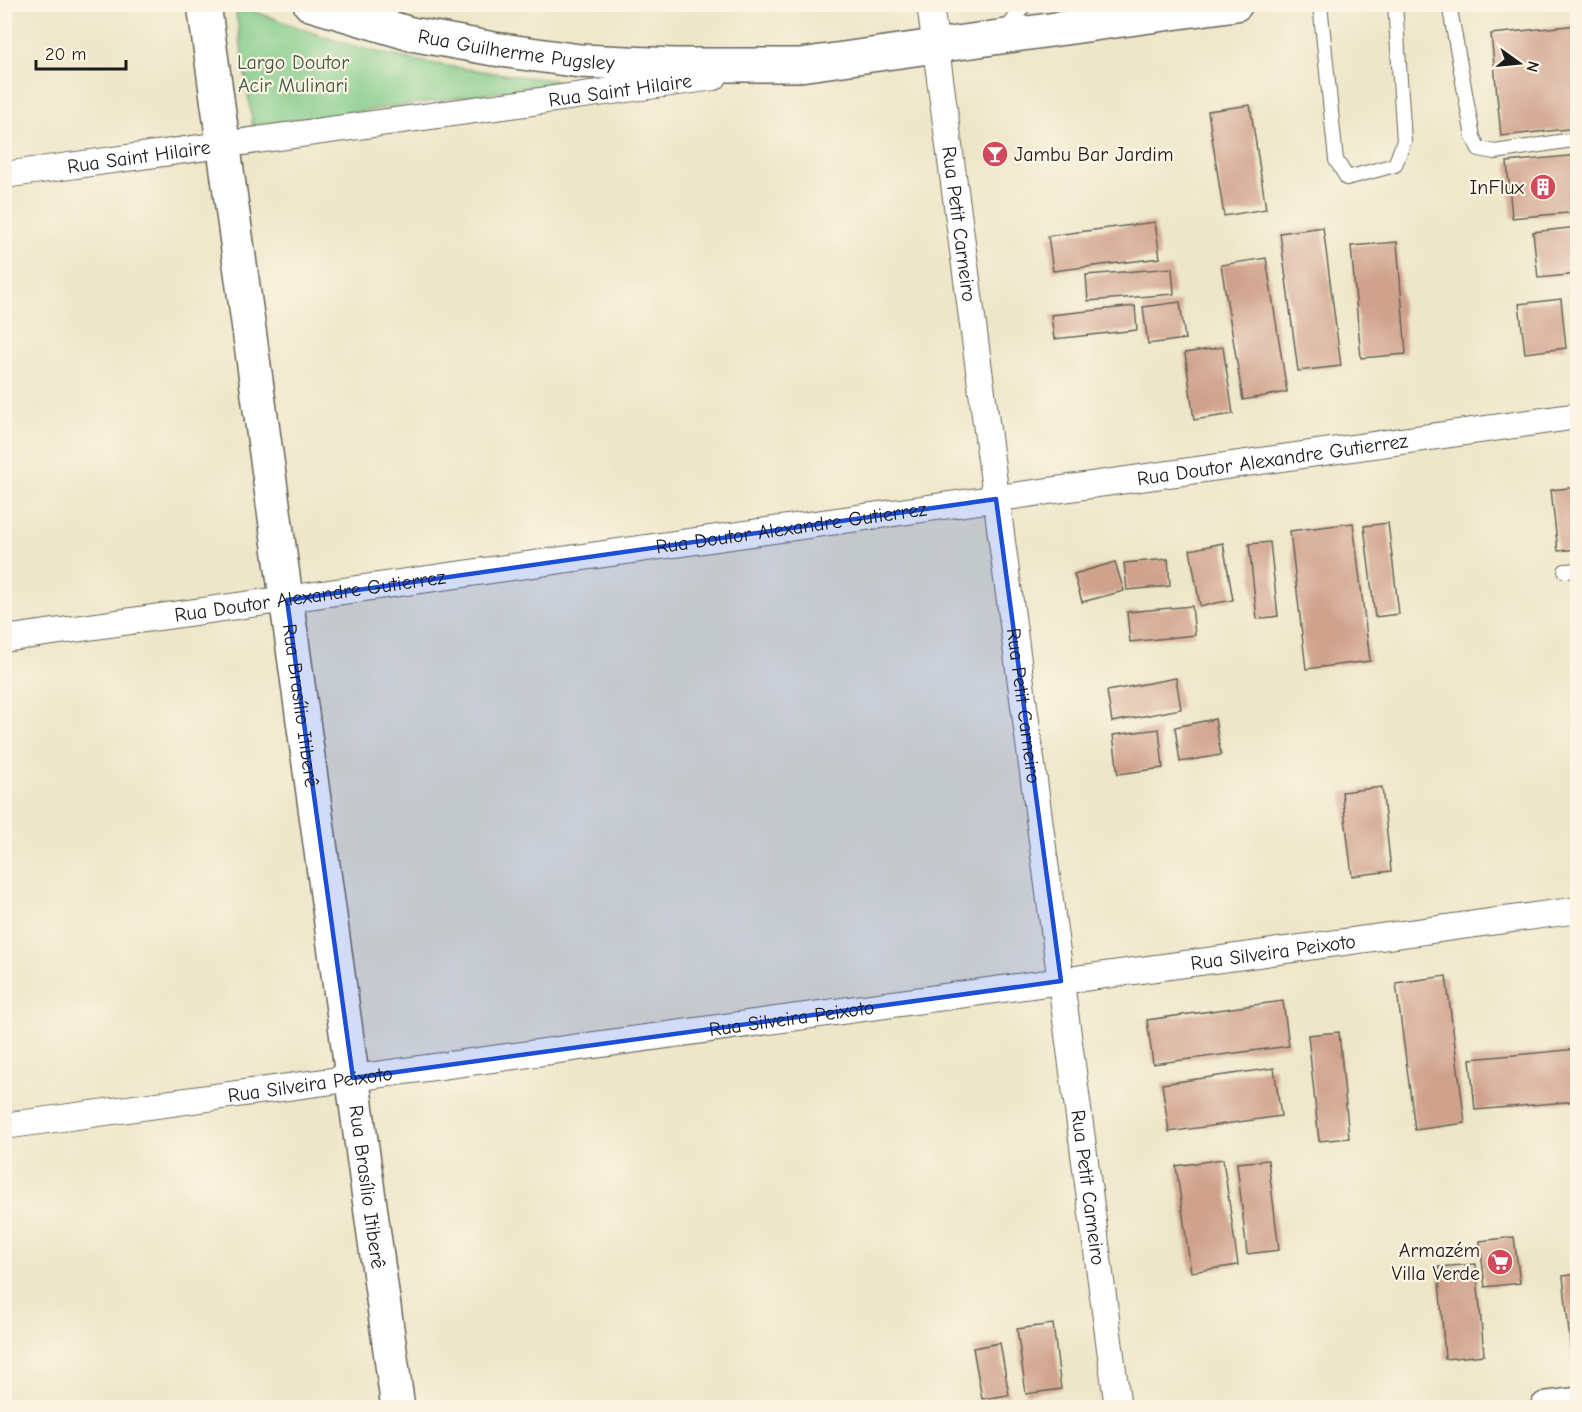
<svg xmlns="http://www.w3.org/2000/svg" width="1582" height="1412" viewBox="0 0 1582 1412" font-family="'Comic Neue',sans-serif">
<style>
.green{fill:#82cb88;stroke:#4f7452;stroke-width:1.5}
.building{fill:#d0a28c}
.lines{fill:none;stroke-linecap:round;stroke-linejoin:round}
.lane-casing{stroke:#656358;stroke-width:16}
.street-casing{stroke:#656358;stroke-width:28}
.secondary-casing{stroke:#656358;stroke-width:36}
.primary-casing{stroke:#656358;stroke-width:36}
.lane{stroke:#fff;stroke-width:14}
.street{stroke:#fff;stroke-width:26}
.secondary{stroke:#fff;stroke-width:33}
.primary{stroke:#fff;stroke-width:33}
.marked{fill:#1d4ed8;fill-opacity:0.2;stroke:#1d4ed8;stroke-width:4.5;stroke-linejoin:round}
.labels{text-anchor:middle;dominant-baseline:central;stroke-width:4.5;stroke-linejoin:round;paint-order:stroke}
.street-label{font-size:20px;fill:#1c1c1c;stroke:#fcf5e5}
.park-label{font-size:20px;fill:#405942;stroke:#fcf5e5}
.poi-label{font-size:20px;fill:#1c1c1c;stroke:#fcf5e5;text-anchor:end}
</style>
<rect width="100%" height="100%" fill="#fcf5e5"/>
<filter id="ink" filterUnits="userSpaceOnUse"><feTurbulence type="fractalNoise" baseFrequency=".0167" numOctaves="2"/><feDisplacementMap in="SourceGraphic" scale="12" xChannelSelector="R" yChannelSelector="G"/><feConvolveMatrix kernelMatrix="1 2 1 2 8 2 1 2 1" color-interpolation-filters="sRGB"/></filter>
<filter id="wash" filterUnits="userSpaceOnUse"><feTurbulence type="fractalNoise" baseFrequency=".008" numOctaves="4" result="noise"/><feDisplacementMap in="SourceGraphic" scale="24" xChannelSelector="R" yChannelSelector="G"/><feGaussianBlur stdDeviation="1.35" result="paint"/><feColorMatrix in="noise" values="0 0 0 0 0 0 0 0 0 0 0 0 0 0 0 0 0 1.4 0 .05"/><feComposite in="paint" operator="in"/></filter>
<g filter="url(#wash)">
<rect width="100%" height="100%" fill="#ede6c8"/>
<path class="green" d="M235,5C273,17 309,33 347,44C419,65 492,73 567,82L253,127Z"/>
<g id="blocks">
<g class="building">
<polygon points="1578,25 1578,128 1501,136 1491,34"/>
<polygon points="1250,105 1266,209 1224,216 1208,111"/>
<polygon points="1578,155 1578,212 1512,218 1507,162"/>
<polygon points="1155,222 1160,258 1053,271 1048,236"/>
<polygon points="1323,227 1341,366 1298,371 1280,233"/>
<polygon points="1578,227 1578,274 1538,278 1533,232"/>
<polygon points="1397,242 1406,354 1361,358 1351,246"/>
<polygon points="1266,258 1287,392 1243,400 1221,265"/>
<polygon points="1172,268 1174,294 1088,301 1086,275"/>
<polygon points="1561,299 1566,348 1525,353 1519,304"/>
<polygon points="1180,302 1185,339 1148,344 1143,307"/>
<polygon points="1135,306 1137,330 1054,339 1051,315"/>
<polygon points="1223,347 1233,414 1194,420 1185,353"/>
<polygon points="1578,487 1578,549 1558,551 1551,490"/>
<polygon points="1353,523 1370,661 1306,669 1290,531"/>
<polygon points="1388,523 1399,614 1375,617 1364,526"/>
<polygon points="1270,542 1278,616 1257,619 1249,544"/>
<polygon points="1223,543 1233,600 1200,606 1190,550"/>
<polygon points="1168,559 1170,586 1127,590 1124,563"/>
<polygon points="1115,562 1124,591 1082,602 1074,574"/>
<polygon points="1192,606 1195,635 1130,642 1127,612"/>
<polygon points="1176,678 1181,709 1112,722 1107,691"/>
<polygon points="1215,719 1221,755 1180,762 1175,727"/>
<polygon points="1159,729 1163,768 1118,774 1113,735"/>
<polygon points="1382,787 1391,871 1352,876 1342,792"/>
<polygon points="1446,976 1465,1123 1415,1130 1396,983"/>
<polygon points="1283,1001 1289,1046 1153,1064 1147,1020"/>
<polygon points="1339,1032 1349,1138 1319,1141 1308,1035"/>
<polygon points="1578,1049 1578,1101 1475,1110 1470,1059"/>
<polygon points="1274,1068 1281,1116 1169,1132 1162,1084"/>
<polygon points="1223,1159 1238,1265 1191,1272 1176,1166"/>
<polygon points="1268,1160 1279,1250 1247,1254 1237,1163"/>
<polygon points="1514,1237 1520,1283 1485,1287 1480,1241"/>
<polygon points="1476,1264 1484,1355 1445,1359 1438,1267"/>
<polygon points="1578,1274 1578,1361 1572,1361 1563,1276"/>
<polygon points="1053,1324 1061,1389 1026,1394 1017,1329"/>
<polygon points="1000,1343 1009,1395 982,1399 973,1348"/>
</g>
</g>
</g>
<g filter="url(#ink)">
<use href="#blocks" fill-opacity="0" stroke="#656358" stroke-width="1.5"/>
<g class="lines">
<defs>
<g id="lane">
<polyline points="1320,4 1336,160 1347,178 1395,165 1404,141 1395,4"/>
<polyline points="1449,4 1473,137 1479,149 1495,152 1578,139"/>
<polyline points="1004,33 1025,4"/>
<polyline points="1565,571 1578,570"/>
</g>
<g id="street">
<path id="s1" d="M930,4L1118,1408"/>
<path id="s2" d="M4,175L714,77"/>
<path id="s3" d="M4,639L1578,416"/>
<path id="s4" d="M4,1126L1578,910"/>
</g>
<g id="secondary">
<path id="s5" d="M204,4L398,1408"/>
<polyline points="1547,1408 1578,1404"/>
</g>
<g id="primary">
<path id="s6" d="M310,4L411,34L494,49L580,61L674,65H800L1236,4"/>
</g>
</defs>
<use href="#lane" class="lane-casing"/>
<use href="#street" class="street-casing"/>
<use href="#secondary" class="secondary-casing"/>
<use href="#primary" class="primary-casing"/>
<use href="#lane" class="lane"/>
<use href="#street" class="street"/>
<use href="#secondary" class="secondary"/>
<use href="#primary" class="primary"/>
</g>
</g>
<path class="marked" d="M996,499L1061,981L353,1078L287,600Z"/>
<defs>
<symbol id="bar-disc" viewBox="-11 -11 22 22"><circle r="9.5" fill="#d1495b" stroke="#fcf5e5"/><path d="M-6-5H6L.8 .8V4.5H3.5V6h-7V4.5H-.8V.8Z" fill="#fff"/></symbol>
<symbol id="building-disc" viewBox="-11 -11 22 22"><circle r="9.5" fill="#d1495b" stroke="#fcf5e5"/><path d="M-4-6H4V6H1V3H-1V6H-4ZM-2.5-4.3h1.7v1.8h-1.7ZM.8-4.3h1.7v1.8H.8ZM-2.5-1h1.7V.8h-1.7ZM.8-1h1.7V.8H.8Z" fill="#fff"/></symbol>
<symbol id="supermarket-disc" viewBox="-11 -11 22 22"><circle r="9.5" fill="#d1495b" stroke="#fcf5e5"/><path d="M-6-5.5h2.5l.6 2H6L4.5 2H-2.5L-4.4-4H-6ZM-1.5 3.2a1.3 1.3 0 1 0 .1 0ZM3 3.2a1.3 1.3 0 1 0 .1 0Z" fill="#fff"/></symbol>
</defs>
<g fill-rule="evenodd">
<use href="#bar-disc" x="980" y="139" width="30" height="30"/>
<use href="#building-disc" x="1528" y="172" width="30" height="30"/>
<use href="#supermarket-disc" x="1485" y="1247" width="30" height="30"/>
</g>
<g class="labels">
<g class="street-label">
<text stroke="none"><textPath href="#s6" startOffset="212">Rua Guilherme Pugsley</textPath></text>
<text stroke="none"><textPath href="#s2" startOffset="622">Rua Saint Hilaire</textPath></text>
<text stroke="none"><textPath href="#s2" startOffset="136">Rua Saint Hilaire</textPath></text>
<text stroke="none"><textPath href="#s1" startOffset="222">Rua Petit Carneiro</textPath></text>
<text stroke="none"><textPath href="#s3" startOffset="1281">Rua Doutor Alexandre Gutierrez</textPath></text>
<text stroke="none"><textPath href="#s3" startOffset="795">Rua Doutor Alexandre Gutierrez</textPath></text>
<text stroke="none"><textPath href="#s3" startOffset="309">Rua Doutor Alexandre Gutierrez</textPath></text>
<text stroke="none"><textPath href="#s5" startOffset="708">Rua Brasílio Itiberê</textPath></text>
<text stroke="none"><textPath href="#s1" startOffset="708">Rua Petit Carneiro</textPath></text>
<text stroke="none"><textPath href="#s4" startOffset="1281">Rua Silveira Peixoto</textPath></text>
<text stroke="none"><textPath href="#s4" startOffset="795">Rua Silveira Peixoto</textPath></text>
<text stroke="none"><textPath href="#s4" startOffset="309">Rua Silveira Peixoto</textPath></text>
<text stroke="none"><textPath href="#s5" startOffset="1194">Rua Brasílio Itiberê</textPath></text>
<text stroke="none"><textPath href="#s1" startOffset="1194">Rua Petit Carneiro</textPath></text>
</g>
<g class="park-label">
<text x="293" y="62">Largo Doutor<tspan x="293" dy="23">Acir Mulinari</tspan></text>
</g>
<g class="poi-label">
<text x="1014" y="154" text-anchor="start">Jambu Bar Jardim</text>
<text x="1524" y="187">InFlux</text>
<text x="1480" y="1250">Armazém<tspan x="1480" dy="23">Villa Verde</tspan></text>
</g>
</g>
<rect width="1582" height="1412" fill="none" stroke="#fcf5e5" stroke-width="24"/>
<g transform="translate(1519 63) rotate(105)" stroke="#fcf5e5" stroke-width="4.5" paint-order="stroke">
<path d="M0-4.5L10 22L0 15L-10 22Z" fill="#1c1c1c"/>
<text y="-9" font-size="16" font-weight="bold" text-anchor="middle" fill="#1c1c1c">N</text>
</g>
<path d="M36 60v9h90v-9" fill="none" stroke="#1c1c1c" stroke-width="3"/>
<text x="45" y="60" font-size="18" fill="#1c1c1c" stroke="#fcf5e5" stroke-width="4.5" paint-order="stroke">20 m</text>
</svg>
